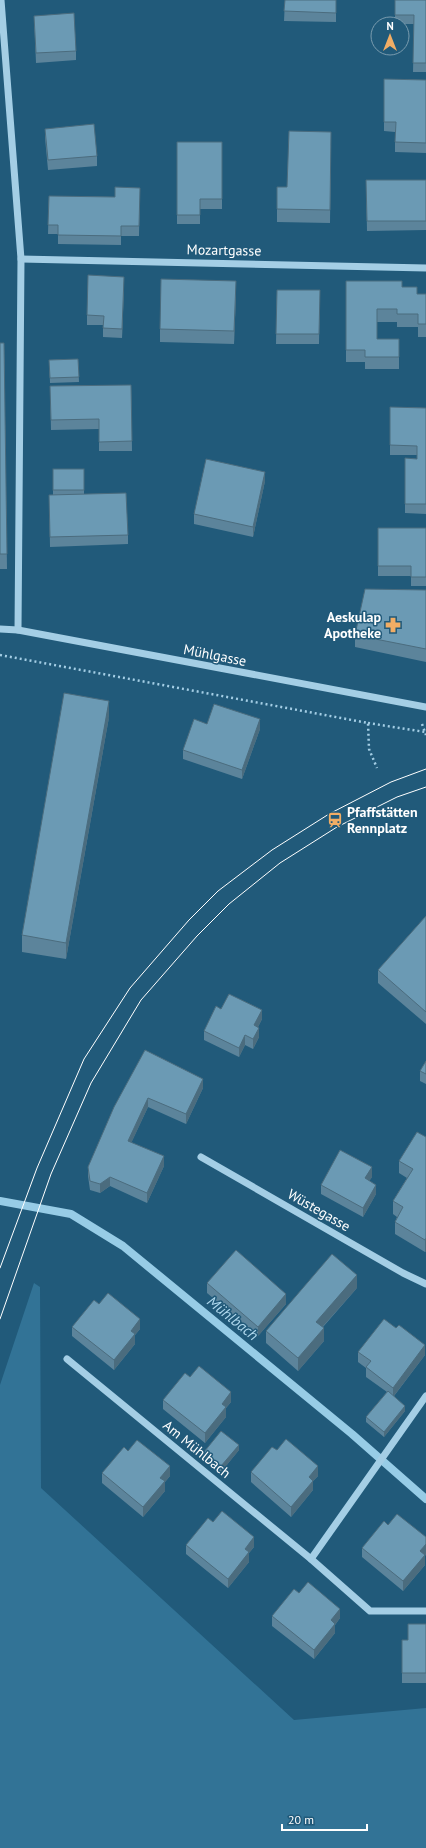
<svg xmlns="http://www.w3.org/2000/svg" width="426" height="1848" viewBox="0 0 426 1848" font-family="'PT Sans',sans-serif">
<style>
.green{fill:#327396}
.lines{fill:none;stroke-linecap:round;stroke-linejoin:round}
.stream{stroke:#97cce6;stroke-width:8}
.path{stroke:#a4cee5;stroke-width:2.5;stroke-dasharray:2 3;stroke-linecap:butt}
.minor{stroke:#a4cee5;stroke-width:7}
.tram{stroke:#fff;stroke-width:1}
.wall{fill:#5c849b}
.shaded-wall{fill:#4b6c7e}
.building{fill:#6b9ab4;stroke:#4b6c7e}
.labels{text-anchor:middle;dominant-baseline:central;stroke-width:3;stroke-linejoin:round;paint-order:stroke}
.street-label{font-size:14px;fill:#fff;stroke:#215a7a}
.poi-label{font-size:14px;font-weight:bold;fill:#fff;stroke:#215a7a;text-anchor:end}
.water-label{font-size:15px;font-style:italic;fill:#afd8ed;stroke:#215a7a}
</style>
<rect width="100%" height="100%" fill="#215a7a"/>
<polygon class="green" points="34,1283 40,1287 41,1488 294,1720 426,1708 426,1848 0,1848 0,1385"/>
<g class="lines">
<polyline class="stream" points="0,1201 71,1214 123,1246 352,1434 426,1499"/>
<g class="path">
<polyline points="0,655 368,723 369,749 377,768"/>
<polyline points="368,723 425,732"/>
<polyline points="422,724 426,735"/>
</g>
<g class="minor">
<polyline points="1,0 21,259 18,630"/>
<polyline points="21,259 426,268"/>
<polyline points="0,629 18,630 426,707"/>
<polyline points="201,1157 403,1273 426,1284"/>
<polyline points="67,1359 311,1559 426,1396"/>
<polyline points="311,1559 370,1611 426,1611"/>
</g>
<g class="tram">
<polyline points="0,1268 37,1168 84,1059 130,988 189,920 218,891 272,850 329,814 391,782 426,769"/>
<polyline points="0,1319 51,1174 91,1083 141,1000 197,936 229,904 280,863 337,827 397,797 426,787"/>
</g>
</g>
<g class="wall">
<polygon points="285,0 336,0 336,22 284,21"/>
<polygon points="395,0 426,0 426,72 413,72 414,24 395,24"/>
<polygon points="34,16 76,51 76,60 36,63"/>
<polygon points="384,79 426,80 426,153 395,152 395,132 384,131"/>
<polygon points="45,129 97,156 97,166 48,170 45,138"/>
<polygon points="177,142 222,142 222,209 200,209 200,224 177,224"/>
<polygon points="331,145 330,223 277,222 277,187 287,187"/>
<polygon points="366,180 426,180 426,230 367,231"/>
<polygon points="140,188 139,236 121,236 121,245 58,244 58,234 48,234 49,196 115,197"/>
<polygon points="346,281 402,287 417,294 426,294 426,337 418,337 418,327 397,327 397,322 377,322 377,339 399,339 399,369 365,369 365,362 346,362"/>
<polygon points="124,286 122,338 103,337 103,325 87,325 87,315"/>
<polygon points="277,290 320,290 319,344 276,344"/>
<polygon points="236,294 234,344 160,342 160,329"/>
<polygon points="0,343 4,343 7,569 0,569"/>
<polygon points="78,359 79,382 50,383 49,360"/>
<polygon points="131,385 132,451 99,451 99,429 51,430 50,386"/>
<polygon points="390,407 426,408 426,514 405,513 405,458 417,459 417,455 390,455"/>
<polygon points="53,469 84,469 84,494 128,535 128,544 50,547 49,495 53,495"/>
<polygon points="265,481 253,537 194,524 194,514"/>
<polygon points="378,528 426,528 426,586 411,586 411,576 378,576"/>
<polygon points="426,590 426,662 355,647 355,635"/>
<polygon points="109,717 66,959 22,952 22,935"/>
<polygon points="207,724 260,729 242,779 183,759 183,750"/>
<polygon points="426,916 426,1024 378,983 378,970"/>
<polygon points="221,1009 262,1019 258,1027 259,1037 253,1049 245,1045 239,1057 204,1040 204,1031"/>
<polygon points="145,1050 203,1088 186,1124 148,1107 131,1143 164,1166 147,1203 110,1186 100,1193 90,1190 88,1176 88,1167"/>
<polygon points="426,1061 426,1084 420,1081 420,1071"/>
<polygon points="426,1137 426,1251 425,1252 395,1234 395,1222 397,1217 393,1214 393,1201 407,1178 399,1173 399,1161"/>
<polygon points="372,1177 369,1181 376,1194 363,1217 321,1194 321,1185"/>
<polygon points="207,1283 286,1304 258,1336 207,1293"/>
<polygon points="357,1288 323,1327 324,1341 298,1371 266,1343 266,1331"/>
<polygon points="72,1327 140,1329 135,1335 135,1344 114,1370 72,1336"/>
<polygon points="358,1352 425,1355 394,1396 405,1411 384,1437 366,1422 366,1417 387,1392 366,1377 366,1368 358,1362"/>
<polygon points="190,1377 231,1402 226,1408 226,1417 205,1443 163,1409 163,1400"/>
<polygon points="239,1450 221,1472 204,1458 204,1452"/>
<polygon points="277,1450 318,1476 313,1481 313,1490 291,1517 251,1482 251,1472"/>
<polygon points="128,1451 170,1476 165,1482 165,1491 143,1517 102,1483 102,1473"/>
<polygon points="213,1522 254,1547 249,1553 249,1562 228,1588 186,1554 186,1545"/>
<polygon points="388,1525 426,1537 426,1554 425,1556 425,1565 403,1591 362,1557 362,1548"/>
<polygon points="299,1593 340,1618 335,1625 335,1633 314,1659 272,1626 272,1616"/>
<polygon points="426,1624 426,1683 402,1683 402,1640 408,1640"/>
</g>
<g class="shaded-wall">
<polygon points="124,277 124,286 122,338 122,329"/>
<polygon points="236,281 236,294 234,344 234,331"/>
<polygon points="265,472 265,481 253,537 253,527"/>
<polygon points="109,701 109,717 66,959 66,943"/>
<polygon points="260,719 260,729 242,779 242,770"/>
<polygon points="262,1010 262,1019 254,1035 254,1025"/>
<polygon points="259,1028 259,1037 253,1049 253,1039"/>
<polygon points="245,1035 245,1045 239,1057 239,1048"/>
<polygon points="203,1079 203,1088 186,1124 186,1114"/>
<polygon points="148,1098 148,1107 128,1150 128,1141"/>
<polygon points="164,1156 164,1166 147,1203 147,1193"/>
<polygon points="372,1167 372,1177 365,1188 365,1178"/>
<polygon points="110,1177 110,1186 100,1193 100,1184"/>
<polygon points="376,1185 376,1194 363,1217 363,1208"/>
<polygon points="426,1238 426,1251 425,1252 425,1240"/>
<polygon points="357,1275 357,1288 316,1334 316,1322"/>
<polygon points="286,1294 286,1304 258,1336 258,1327"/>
<polygon points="140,1319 140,1329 135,1335 135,1344 114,1370 114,1360 131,1331"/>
<polygon points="324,1328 324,1341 298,1371 298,1358"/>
<polygon points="425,1345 425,1355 393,1397 393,1388"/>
<polygon points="231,1392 231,1402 226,1408 226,1417 205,1443 205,1433 222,1404"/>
<polygon points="405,1406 405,1411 384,1437 384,1432"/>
<polygon points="239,1445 239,1450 221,1472 221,1466"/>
<polygon points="170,1466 170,1476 165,1482 165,1491 143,1517 143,1507 160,1478"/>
<polygon points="318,1466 318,1476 313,1481 313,1490 291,1517 291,1507 309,1477"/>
<polygon points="254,1537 254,1547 249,1553 249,1562 228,1588 228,1579 245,1549"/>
<polygon points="426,1544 426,1554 425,1556 425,1565 403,1591 403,1581 420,1551"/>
<polygon points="340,1609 340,1618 335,1625 335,1633 314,1659 314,1650 331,1620"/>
</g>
<g class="building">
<polygon points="285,0 336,0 336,13 284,11"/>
<polygon points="395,0 426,0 426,63 413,63 414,15 395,15"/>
<polygon points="74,13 76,51 36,53 34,16"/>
<polygon points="384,79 426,80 426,143 395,142 396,122 384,122"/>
<polygon points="94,124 97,156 48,160 45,129"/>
<polygon points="289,131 331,132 330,210 277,209 277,187 287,187"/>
<polygon points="177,142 222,142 222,199 200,199 200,215 177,215"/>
<polygon points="366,180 426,180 426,221 367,221"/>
<polygon points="115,187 140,188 139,226 121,226 121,236 58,235 58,225 48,225 49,196 115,197"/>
<polygon points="88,275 124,277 122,329 103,328 104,316 87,315"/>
<polygon points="161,279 236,281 234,331 160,329"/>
<polygon points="346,281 402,281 402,287 417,287 417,294 426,294 426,324 418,324 418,314 397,314 397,309 377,309 377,339 399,339 399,357 365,357 365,350 346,350"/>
<polygon points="277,290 320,290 319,334 276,334"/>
<polygon points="0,343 4,343 7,554 0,554"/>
<polygon points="78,359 79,377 50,378 49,360"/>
<polygon points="131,385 132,441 99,442 99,419 51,420 50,386"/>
<polygon points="390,407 426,408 426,504 405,504 405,458 417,459 417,446 390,445"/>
<polygon points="206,459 265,472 253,527 194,514"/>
<rect x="53" y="469" width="31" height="21"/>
<polygon points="126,493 128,535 50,537 49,495"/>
<polygon points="378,528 426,528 426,577 411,577 411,566 378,566"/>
<polygon points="365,589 426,590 426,649 355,635"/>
<polygon points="64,693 109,701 66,943 22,935"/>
<polygon points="214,704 260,719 242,770 183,750 194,719 207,724"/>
<polygon points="426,916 426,1012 378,970"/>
<polygon points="229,994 262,1010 254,1025 259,1028 253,1039 245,1035 239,1048 204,1031 216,1006 221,1009"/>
<polygon points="145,1050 203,1079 186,1114 148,1098 128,1141 164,1156 147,1193 110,1177 100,1184 90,1181 88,1167 114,1107"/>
<polygon points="426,1061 426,1074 420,1071"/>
<polygon points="417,1132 426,1137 426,1238 425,1240 395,1222 403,1207 393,1201 413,1169 399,1161"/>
<polygon points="340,1150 372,1167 365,1178 376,1185 363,1208 321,1185"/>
<polygon points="236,1250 286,1294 258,1327 207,1283"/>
<polygon points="332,1254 357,1275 316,1322 324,1328 298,1358 266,1331"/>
<polygon points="108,1293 140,1319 131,1331 135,1334 114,1360 72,1327 94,1300 99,1304"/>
<polygon points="384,1319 396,1328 399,1325 425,1345 393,1388 366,1367 371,1361 358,1352"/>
<polygon points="199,1366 231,1392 222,1404 226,1407 205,1433 163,1400 185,1373 190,1377"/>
<polygon points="388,1391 405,1406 384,1432 366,1417"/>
<polygon points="221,1431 239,1445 221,1466 204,1452"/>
<polygon points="286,1439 318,1466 309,1477 313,1481 291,1507 251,1472 272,1447 277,1450"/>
<polygon points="137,1440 170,1466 160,1478 165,1481 143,1507 102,1473 124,1447 128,1451"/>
<polygon points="222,1511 254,1537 245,1549 249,1552 228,1579 186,1545 208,1518 213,1522"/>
<polygon points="397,1514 426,1537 426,1544 420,1551 425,1555 403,1581 362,1548 384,1521 388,1525"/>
<polygon points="308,1582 340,1609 331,1620 335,1624 314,1650 272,1616 294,1589 299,1593"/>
<polygon points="408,1624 426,1624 426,1673 402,1673 402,1640 408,1640"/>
</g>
<defs>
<symbol id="pharmacy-bare" viewBox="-9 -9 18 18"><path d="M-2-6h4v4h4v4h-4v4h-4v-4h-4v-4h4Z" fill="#f1ad65" stroke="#215a7a" stroke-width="2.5" paint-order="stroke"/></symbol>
<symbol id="station-bare" viewBox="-9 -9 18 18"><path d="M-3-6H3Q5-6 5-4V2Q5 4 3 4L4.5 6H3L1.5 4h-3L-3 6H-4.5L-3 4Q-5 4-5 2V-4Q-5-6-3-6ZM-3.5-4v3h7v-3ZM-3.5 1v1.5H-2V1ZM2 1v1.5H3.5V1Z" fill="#f1ad65" stroke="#215a7a" stroke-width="2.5" paint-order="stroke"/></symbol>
</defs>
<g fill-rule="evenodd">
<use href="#pharmacy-bare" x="382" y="614" width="22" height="22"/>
<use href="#station-bare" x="324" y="809" width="22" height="22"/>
</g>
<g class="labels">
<g class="street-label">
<text transform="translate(224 250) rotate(1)">Mozartgasse</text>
<text transform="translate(215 655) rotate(11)">Mühlgasse</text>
<text transform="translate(319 1210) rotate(30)">Wüstegasse</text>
<text transform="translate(197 1449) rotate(39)">Am Mühlbach</text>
</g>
<g class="poi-label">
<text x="381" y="617">Aeskulap<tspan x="381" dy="16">Apotheke</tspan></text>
<text x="347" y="812" text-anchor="start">Pfaffstätten<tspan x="347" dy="16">Rennplatz</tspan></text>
</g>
<g class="water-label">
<text transform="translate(233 1318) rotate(39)">Mühlbach</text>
</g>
</g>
<g transform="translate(390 36)"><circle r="19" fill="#215a7a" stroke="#7a9caf"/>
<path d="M0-3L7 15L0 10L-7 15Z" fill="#f1ad65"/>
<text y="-6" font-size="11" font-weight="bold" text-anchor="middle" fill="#ffffff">N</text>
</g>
<path d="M282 1824v6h85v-6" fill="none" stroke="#ffffff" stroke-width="2"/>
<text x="288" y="1824" font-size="12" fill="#ffffff" stroke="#215a7a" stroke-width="3" paint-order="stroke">20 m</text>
</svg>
